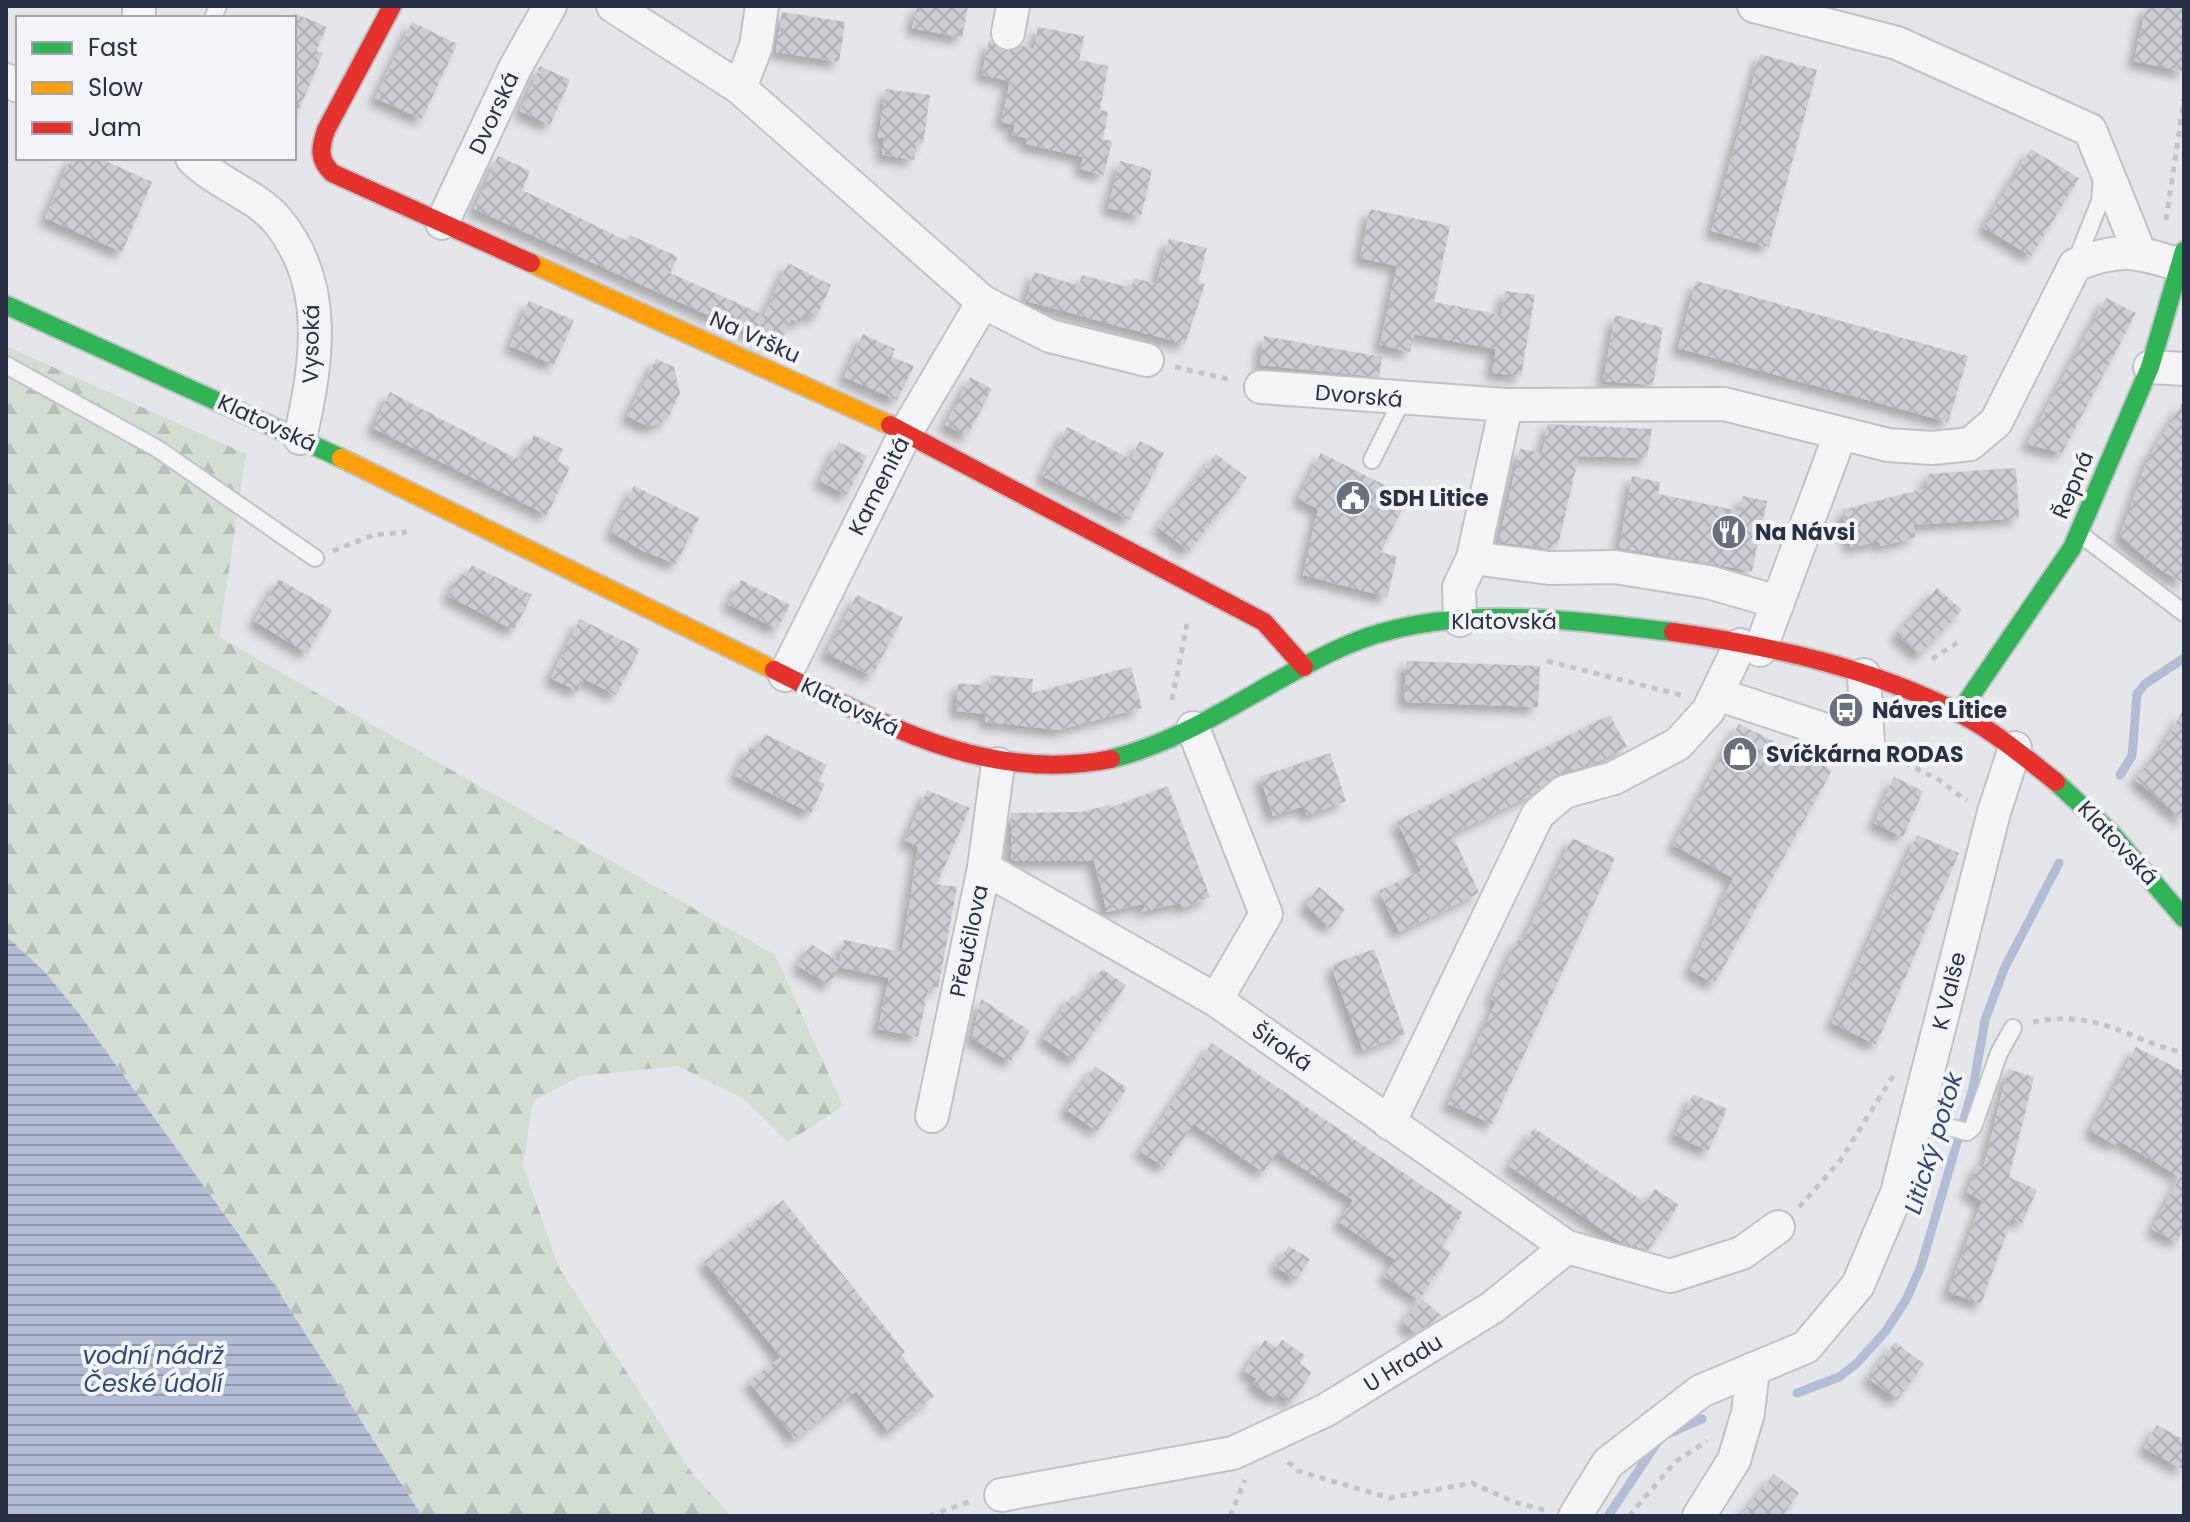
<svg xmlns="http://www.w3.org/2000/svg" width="2190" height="1522" viewBox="0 0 2190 1522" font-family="Poppins,sans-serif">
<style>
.forest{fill:url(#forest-firs)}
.water{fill:url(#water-rules)}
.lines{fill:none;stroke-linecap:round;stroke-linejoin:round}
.stream{stroke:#b2bdd5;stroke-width:9}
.building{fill:url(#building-cross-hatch);filter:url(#shadow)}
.lane-casing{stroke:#c1c2c7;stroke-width:20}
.street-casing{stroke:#c1c2c7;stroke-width:36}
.fast-casing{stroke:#c1c2c7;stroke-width:22}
.slow-casing{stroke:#c1c2c7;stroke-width:22}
.jam-casing{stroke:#c1c2c7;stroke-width:22}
.path{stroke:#c3c4c9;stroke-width:5;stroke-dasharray:6 6;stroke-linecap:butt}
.lane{stroke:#f4f4f6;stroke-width:16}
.street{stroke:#f4f4f6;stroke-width:32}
.fast{stroke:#30b455;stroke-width:18}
.slow{stroke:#ff9f0a;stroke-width:18}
.jam{stroke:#e5322d;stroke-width:18}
.labels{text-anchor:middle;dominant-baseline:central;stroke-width:8;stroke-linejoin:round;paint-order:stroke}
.street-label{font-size:22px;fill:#292f45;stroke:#f2f4f8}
.poi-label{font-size:22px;font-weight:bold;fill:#292f45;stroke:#f2f4f8;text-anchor:start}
.water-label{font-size:24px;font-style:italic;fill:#30477b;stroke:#f2f4f8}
</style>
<defs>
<pattern id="forest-firs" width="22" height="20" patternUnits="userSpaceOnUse" patternTransform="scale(2)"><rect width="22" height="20" fill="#d3ddd4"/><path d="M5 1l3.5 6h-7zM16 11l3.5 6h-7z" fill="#b5beb7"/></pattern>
<pattern id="water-rules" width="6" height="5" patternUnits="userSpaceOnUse" patternTransform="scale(2)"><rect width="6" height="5" fill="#b2bdd5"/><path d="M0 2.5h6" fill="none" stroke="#919aaf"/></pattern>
<pattern id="building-cross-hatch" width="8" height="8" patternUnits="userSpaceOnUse" patternTransform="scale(2)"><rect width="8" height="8" fill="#cbcdd2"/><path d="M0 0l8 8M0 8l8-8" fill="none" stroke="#aeb0b6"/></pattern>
<filter id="shadow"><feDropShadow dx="-7" dy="7" stdDeviation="4" flood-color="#0004"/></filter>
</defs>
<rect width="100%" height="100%" fill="#e4e6e9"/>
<polygon class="forest" points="6,346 246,454 219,637 775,955 843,1106 788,1142 744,1099 678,1066 580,1076 533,1101 523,1165 559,1268 692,1473 731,1516 422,1516 266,1272 77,1011 44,971 6,936"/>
<polygon class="water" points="6,936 44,971 77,1011 266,1272 422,1516 6,1516"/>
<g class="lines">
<g class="stream">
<polyline points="2120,775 2132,756 2137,694 2145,684 2184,658"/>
<polyline points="1797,1393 1839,1377 1856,1364 1885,1332 1906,1300 1921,1266 1973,1088 1985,1020 2004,969 2059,863"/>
<polyline points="1668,1434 1702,1419"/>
<polyline points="1608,1516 1657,1443"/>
</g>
</g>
<g class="building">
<polygon points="917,6 968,6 962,38 912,28"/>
<polygon points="2146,6 2184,6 2184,72 2134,61"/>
<polygon points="782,12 845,22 839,62 776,52"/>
<polygon points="294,13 327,27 316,51 323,53 294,121"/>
<polygon points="412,22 457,44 422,119 375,98"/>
<polygon points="1038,27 1084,36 1079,60 1108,66 1100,110 1108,112 1103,139 1112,141 1104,175 1080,169 1083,157 1026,144 1027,138 1012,135 1015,125 1001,122 1010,81 982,75 989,40 1004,51 1022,46 1034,49"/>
<polygon points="1760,54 1817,70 1769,247 1711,231"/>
<polygon points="540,66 570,80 550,125 520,111"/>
<polygon points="886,89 930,95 923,144 917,143 914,160 882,155 884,138 878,138"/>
<polygon points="2031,149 2079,178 2031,256 1983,227"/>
<polygon points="498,156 530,171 522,190 627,241 630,235 678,257 670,273 764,315 788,263 831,285 816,318 805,313 800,323 791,319 779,347 474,209"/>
<polygon points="71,158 99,158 152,182 122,252 45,218"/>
<polygon points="1120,161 1152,170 1141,216 1108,208"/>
<polygon points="1370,209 1450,226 1434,302 1501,315 1505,291 1535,295 1521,376 1492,373 1496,349 1414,334 1410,352 1380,345 1397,266 1360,258"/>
<polygon points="1169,239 1207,248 1198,282 1205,284 1185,344 1026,301 1034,272 1079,286 1082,275 1131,288 1134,278 1156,284"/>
<polygon points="1696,281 1968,356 1948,422 1678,348"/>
<polygon points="2106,298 2136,313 2062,453 2027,444"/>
<polygon points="529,301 574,320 554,365 510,346"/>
<polygon points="1615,315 1663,328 1653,385 1603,381"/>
<polygon points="863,334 895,349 892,357 914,366 897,400 844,377"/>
<polygon points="1264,336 1382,357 1379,377 1260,365"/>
<polygon points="656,359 674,367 680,393 667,420 649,427 627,416"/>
<polygon points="970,377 992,389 967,436 945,425"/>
<polygon points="390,392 521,461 534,435 563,449 557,461 570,467 547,515 373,428"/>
<polygon points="2184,400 2184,583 2161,570 2120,536 2147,460"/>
<polygon points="1548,424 1652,429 1647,458 1579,456 1558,545 1553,544 1550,549 1499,542 1520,449 1542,453"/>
<polygon points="1067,427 1131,459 1140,441 1164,453 1129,520 1042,476"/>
<polygon points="839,442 867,456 847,495 820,481"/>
<polygon points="1321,453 1408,497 1381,552 1397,557 1387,597 1303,575 1318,509 1298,499"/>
<polygon points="1216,454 1247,478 1189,551 1158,527"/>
<polygon points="2016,468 2019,518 1913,525 1916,537 1881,546 1879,541 1851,548 1842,510 1928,488 1927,474"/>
<polygon points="1632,476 1660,482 1658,494 1739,511 1743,496 1767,501 1752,571 1619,548"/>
<polygon points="634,486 699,518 676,564 643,551 611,532"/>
<polygon points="472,565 532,595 514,630 448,596 460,574 466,576"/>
<polygon points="279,579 332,610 307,653 254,621"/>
<polygon points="741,580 790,605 777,629 728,604"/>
<polygon points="1937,588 1962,610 1920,655 1896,634"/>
<polygon points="857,595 903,617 872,676 826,653"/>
<polygon points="580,619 640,649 616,695 584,679 578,691 550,678"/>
<polygon points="1406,661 1540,666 1538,707 1404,702"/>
<polygon points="1131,667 1142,708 1058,730 1007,724 1007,720 1005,724 985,722 986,714 956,711 958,683 989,686 990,675 1033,679 1032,693"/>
<polygon points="2184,709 2184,821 2135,779 2159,751"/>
<polygon points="1610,715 1627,747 1593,764 1558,774 1531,795 1452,834 1479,893 1399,932 1379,891 1421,871 1397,821"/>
<polygon points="1739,724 1832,770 1714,984 1690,970 1733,878 1673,845"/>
<polygon points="765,734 827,765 818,781 825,784 811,813 735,776 750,746 757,750"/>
<polygon points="1330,753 1346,801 1307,815 1304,806 1273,816 1260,777"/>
<polygon points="1894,777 1923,791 1903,837 1874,823"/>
<polygon points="1168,786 1210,897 1183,908 1180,903 1141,912 1147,903 1107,912 1094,861 1011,861 1011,813 1081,812 1109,805 1110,808"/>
<polygon points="927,790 970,808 937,884 957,887 938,988 929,986 918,1037 878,1029 889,978 838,967 830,985 798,966 811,944 839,962 844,940 902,952 918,846 905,841"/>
<polygon points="1917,835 1959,853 1876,1045 1832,1023"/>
<polygon points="1572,838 1615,858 1492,1124 1448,1104 1496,1002 1491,999 1512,951 1519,938 1523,941"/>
<polygon points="1319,887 1345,909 1330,928 1305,905"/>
<polygon points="1374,949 1405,1034 1363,1050 1334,974 1334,964"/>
<polygon points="1102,969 1126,985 1074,1060 1043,1038 1072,995 1080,1000"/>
<polygon points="981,999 1030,1031 1010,1062 972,1038"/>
<polygon points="1212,1043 1463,1213 1442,1246 1451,1252 1419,1300 1384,1276 1395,1260 1339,1222 1353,1200 1277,1152 1263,1172 1193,1124 1164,1167 1140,1151"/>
<polygon points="2136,1047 2184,1072 2184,1228 2177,1242 2152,1229 2180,1177 2118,1140 2115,1145 2090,1131"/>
<polygon points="1095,1066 1127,1088 1097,1131 1065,1109"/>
<polygon points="2008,1069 2034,1077 2009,1177 2037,1190 2022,1223 2012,1218 1981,1304 1948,1292 1982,1201 1967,1192 1979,1163 1984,1165"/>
<polygon points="1693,1094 1727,1109 1708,1151 1675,1135"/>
<polygon points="1534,1128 1646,1203 1655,1189 1679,1205 1648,1250 1622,1243 1509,1166"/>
<polygon points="783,1200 905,1352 901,1355 934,1396 889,1432 856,1391 795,1439 749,1382 781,1357 704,1262"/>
<polygon points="1289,1246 1310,1259 1296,1280 1275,1266"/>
<polygon points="1422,1299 1442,1316 1415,1333 1403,1322"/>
<polygon points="1265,1340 1277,1348 1282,1340 1305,1355 1300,1364 1312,1372 1291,1403 1279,1394 1275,1399 1253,1384 1257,1379 1244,1371"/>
<polygon points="1895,1342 1924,1364 1897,1400 1868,1378"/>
<polygon points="2157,1425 2184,1440 2184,1470 2144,1448"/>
<polygon points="1774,1474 1799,1493 1782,1516 1741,1516"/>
</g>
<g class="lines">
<defs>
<g id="lane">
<polyline points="213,18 218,6"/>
<polyline points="2075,264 2100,201 2102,175"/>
<polyline points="6,365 158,449 315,558"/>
<polyline points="1372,460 1402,400"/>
<polyline points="2080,534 2184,613"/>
<polyline points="1916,1118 1967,1132 1973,1127 1999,1053 2013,1028"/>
</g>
<g id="street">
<polyline points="613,6 740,88 983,302 1050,336 1147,360"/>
<polyline points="1754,6 1897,43 2090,130 2139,251"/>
<polyline points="139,18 139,6"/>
<polyline points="1008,33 1013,6"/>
<polyline points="6,80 18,86"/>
<polyline points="740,88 756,46 762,6"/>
<path d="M192,158C216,183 256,195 277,220C330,284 317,363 300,438"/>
<polyline points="442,223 515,68 550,6"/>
<polyline points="2150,367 2184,369"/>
<path d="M1261,387L1506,405L1724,404L1888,445L1933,448L1970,444L1996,422L2075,265C2119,247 2136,251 2180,265"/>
<polyline points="1473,558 1549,568 1615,567 1708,582 1778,602"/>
<polyline points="1460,620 1459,587 1473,558 1506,405"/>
<polyline points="1760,650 1840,435"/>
<polyline points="785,675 906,432 983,302"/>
<polyline points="1717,694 1868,744 1864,675"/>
<polyline points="1193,728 1266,914 1216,1000"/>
<polyline points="984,868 1216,1000 1567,1247"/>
<polyline points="932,1116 984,868 998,764"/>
<polyline points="1389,1123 1538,814 1564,792 1614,778 1678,744 1708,711 1740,645"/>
<polyline points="1001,1495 1233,1453 1326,1410 1493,1307 1567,1247 1670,1276 1742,1253 1778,1227"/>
<polyline points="1575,1516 1608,1463 1701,1391 1806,1347 1858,1285 1897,1193 1994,812 2015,748"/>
<polyline points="1699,1516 1734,1460 1748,1413 1753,1369"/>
</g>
<g id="fast">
<polyline points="6,305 341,458"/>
<polyline points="1959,713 2072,548 2150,367 2184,251"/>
<path d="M1111,759C1198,737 1266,680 1347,645C1447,602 1569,620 1673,632"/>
<polyline points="2056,782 2109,831 2184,918"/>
</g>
<g id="slow">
<polyline points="531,263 890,425"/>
<polyline points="341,458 774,670"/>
</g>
<g id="jam">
<path d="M392,6L326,130C320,148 318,159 332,173L531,263"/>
<polyline points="890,425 1264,622 1304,667"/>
<path d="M1673,632C1771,646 1873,668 1961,714C1995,732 2026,758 2056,782"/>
<path d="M774,670C882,723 987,784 1111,759"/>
</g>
</defs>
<use href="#lane" class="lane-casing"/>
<use href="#street" class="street-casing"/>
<use href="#fast" class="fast-casing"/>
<use href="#slow" class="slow-casing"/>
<use href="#jam" class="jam-casing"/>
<g class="path">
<polyline points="103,160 104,158"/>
<polyline points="2166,220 2184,99"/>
<polyline points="1175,367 1232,380"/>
<polyline points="333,551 373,535 407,532"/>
<polyline points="1932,659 1960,641"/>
<polyline points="1547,661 1681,695"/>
<polyline points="1172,700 1187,624"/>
<polyline points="1894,757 1939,780 1967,801"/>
<path d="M2033,1022C2100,1009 2125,1039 2184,1053"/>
<polyline points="1799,1207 1840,1161 1893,1076"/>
<polyline points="1288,1462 1298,1471 1390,1498 1472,1483 1514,1502 1548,1511"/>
<polyline points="929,1516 974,1500"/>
<polyline points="1230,1516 1245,1480"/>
<polyline points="1629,1516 1675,1462 1707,1441"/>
</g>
<use href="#lane" class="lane"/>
<use href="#street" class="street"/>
<use href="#fast" class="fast"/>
<use href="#slow" class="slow"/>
<use href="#jam" class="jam"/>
</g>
<defs>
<symbol id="civic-disc" viewBox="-11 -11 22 22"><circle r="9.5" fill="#6a6f7e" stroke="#f2f4f8"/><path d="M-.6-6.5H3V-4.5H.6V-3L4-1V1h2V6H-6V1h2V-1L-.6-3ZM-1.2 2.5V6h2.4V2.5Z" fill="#fff"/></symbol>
<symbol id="restaurant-disc" viewBox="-11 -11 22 22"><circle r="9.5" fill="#6a6f7e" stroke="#f2f4f8"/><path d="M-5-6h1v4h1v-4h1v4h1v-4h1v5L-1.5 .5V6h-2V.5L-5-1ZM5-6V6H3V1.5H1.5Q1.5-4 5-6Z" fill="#fff"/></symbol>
<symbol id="bus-disc" viewBox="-11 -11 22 22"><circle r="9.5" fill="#6a6f7e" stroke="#f2f4f8"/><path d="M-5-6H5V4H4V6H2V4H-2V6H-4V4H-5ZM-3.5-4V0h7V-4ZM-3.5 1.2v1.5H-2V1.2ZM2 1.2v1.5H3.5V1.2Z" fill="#fff"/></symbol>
<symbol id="shop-disc" viewBox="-11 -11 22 22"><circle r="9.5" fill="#6a6f7e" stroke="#f2f4f8"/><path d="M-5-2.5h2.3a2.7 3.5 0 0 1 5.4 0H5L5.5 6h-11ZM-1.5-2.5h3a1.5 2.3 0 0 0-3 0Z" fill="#fff"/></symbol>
</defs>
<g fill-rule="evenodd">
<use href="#civic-disc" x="1333" y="478" width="40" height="40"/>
<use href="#restaurant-disc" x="1709" y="512" width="40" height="40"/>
<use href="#bus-disc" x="1826" y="690" width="40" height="40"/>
<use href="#shop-disc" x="1720" y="734" width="40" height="40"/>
</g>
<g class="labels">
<g class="street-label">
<text transform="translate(494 113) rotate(-65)">Dvorská</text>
<text transform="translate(755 337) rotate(24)">Na Vršku</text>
<text transform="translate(311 344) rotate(-89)">Vysoká</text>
<text transform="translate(1359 396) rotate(5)">Dvorská</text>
<text transform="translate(267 423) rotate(25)">Klatovská</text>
<text transform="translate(2073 485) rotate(-67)">Řepná</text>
<text transform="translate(879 486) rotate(-63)">Kamenitá</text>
<text x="1504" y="621">Klatovská</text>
<text transform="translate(850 707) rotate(26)">Klatovská</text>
<text transform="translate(2118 843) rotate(47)">Klatovská</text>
<text transform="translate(969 941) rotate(-78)">Přeučilova</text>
<text transform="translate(1949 991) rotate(-76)">K Valše</text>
<text transform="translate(1282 1047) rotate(35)">Široká</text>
<text transform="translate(1403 1363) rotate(-32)">U Hradu</text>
</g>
<g class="poi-label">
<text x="1379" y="498">SDH Litice</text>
<text x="1755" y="532">Na Návsi</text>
<text x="1872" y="710">Náves Litice</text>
<text x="1766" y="754">Svíčkárna RODAS</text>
</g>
<g class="water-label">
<text transform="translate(1933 1143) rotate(-73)">Litický potok</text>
<text x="153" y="1355">vodní nádrž<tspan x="153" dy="28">České údolí</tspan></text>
</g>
</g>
<rect width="2190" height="1522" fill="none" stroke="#292f45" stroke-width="16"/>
<rect x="16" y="16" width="280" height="144" fill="#f2f4f8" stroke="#a2a5b0" stroke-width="2"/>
<rect x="32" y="42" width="40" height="12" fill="#30b455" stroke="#a2a5b0" stroke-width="2"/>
<text x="88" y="56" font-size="24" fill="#292f45">Fast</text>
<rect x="32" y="82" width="40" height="12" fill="#ff9f0a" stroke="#a2a5b0" stroke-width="2"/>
<text x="88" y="96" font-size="24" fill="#292f45">Slow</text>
<rect x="32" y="122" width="40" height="12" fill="#e5322d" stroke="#a2a5b0" stroke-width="2"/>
<text x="88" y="136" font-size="24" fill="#292f45">Jam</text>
</svg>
